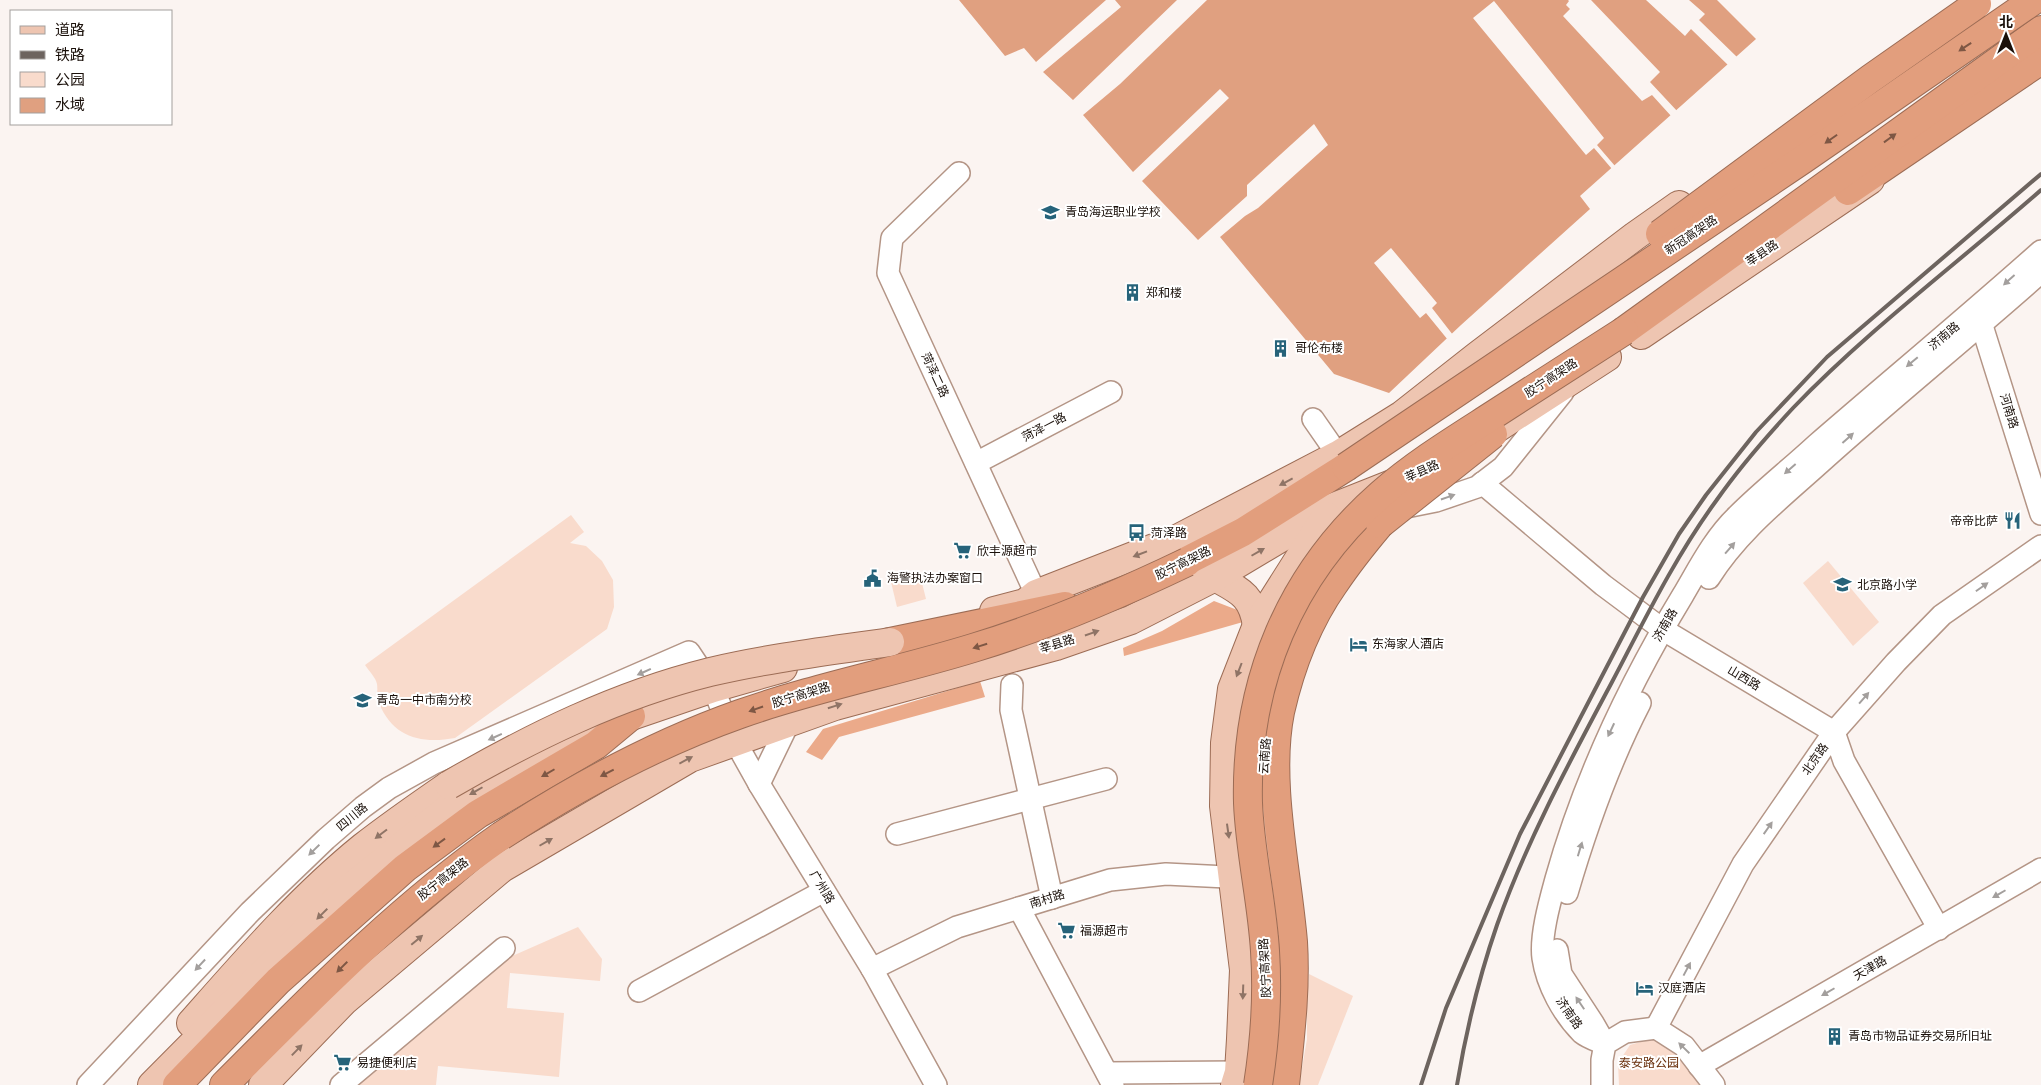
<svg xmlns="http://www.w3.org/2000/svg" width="2041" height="1085" viewBox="0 0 2041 1085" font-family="Figtree,'Noto Sans SC',sans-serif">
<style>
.green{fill:#f9dbcc}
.forest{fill:#ebaa8a}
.water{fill:#e0a080}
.pier{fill:#fbf4f1}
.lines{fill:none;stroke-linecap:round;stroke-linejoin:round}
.minor-casing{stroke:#b49586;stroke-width:24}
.major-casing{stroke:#9c6c55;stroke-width:30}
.highway-casing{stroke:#9c6c55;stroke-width:30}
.minor{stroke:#fff;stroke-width:21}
.major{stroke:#eec5b1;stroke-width:28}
.highway{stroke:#e29e7d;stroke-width:28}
.rail{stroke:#6d645f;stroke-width:4}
.major-bridge-casing{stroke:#9c6c55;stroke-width:30;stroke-linecap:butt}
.highway-bridge-casing{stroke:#9c6c55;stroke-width:30;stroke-linecap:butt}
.major-bridge{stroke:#eec5b1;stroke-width:28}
.highway-bridge{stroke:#e29e7d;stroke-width:28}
.oneway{fill:#7e5744}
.oneway2{fill:#a39f9d}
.oneway3{fill:#8f7466}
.labels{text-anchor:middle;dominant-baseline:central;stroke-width:4;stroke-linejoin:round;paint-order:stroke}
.poi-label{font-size:12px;fill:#1a100a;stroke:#fff;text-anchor:start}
.street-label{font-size:12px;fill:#1a100a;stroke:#fff}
.park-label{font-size:12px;fill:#682e0a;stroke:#fff}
</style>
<rect width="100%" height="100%" fill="#fbf4f1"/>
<g class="green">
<path d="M571,515L584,532L570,543L586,546L602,561L613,580L614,607L607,629L455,738C422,744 393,738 379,703C376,698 378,691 377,684C376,678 369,671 365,665Z"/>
<polygon points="1828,561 1879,622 1853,646 1803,583"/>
<polygon points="920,575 926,599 897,607 891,582"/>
<polygon points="578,927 602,959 600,981 510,973 507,1008 564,1013 559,1077 438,1066 436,1085 358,1085 510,957"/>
<polygon points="1309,974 1353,996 1318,1085 1299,1085 1307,1039 1307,996"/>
<path d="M1654,1038C1673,1052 1688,1063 1699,1085H1619L1618,1063L1630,1045Z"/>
</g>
<g class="forest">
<polygon points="1214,601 1240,611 1243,622 1124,656 1123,648 1162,631"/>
<polygon points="980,681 985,697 839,737 822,760 806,752 823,729"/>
</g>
<g class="water">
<polygon points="959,0 1106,0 1036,62 1024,48 1005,56"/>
<polygon points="1115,0 1177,0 1073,100 1043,72 1121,7"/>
<polygon points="1207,0 1717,0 1756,39 1580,196 1590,209 1461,325 1389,393 1334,374 1220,237 1245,216 1258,208 1328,145 1314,124 1247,185 1247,196 1198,240 1142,181 1229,98 1220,89 1133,172 1083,115 1120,84"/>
</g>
<g class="pier">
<polygon points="1568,0 1591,0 1660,72 1650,82 1678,112 1672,117 1652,95 1642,101 1563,16 1570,9 1566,5 1569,1"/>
<polygon points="1646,0 1689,0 1705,14 1699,20 1738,58 1729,66 1691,29 1685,36"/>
<polygon points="1494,1 1604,138 1597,145 1615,166 1612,169 1594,148 1586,155 1473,18"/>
<polygon points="1391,248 1437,303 1432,308 1453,335 1448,340 1426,313 1420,318 1374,263"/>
</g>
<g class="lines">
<defs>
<g id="minor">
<polyline points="959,173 892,238 888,273 1036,594"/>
<polyline points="1978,313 2041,514"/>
<polyline points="1313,419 1338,455"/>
<polyline points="976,463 1111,392"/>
<polyline points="1482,483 1603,585 1662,629 1834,732 1844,761 1939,929"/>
<polyline points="1401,508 1436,501 1477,487 1503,467 1563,392"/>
<path d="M1709,578C1738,532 1780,499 1820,463C1892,398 1968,337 2041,272"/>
<polyline points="1012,685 1011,710 1052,898"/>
<polyline points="759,784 789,722"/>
<polyline points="897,834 1106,779"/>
<path d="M1567,893C1586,828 1609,763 1640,703"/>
<polyline points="1019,908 1113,1085"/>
<polyline points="1557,950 1561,974 1593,1023 1605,1044"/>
<polyline points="872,969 957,927 1110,880 1166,874 1247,878"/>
<polyline points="639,991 824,891"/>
<polyline points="1656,1028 1743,864 1834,732 1896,662 1942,615 2041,546"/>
<path d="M1605,1044C1598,1041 1588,1038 1582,1033C1563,1014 1547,985 1543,958C1540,936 1550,901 1556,879C1584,779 1629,684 1683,595C1699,568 1714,538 1737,516C1762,491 1790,469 1816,445C1891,380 1967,317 2041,251"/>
<polyline points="1699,1066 2041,869"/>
<polyline points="1107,1073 1239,1072"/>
<polyline points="88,1085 250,912 326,839 363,807 389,788 434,763 689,652 713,688 735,741 759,784 872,969 936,1085"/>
<polyline points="341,1085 504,948"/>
<polyline points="1602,1085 1602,1060 1605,1044 1625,1032 1656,1028 1684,1046 1714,1085"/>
</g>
<g id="major">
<polyline points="1641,335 1870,180"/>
<polyline points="1471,445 1607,357"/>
<path d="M1215,577C1240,591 1252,595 1257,625"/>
<polyline points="994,611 1025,603 1036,594 1177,539 1338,455 1402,415 1477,356 1635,236 1679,205"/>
<polyline points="1264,771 1264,816 1275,922"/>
<path d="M191,1023C245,962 299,899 363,847C391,825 420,805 449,785"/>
<polyline points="152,1085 340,896 451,806 536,757 631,716 713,688 783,668"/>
<polyline points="263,1085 344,1001 502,868 690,758 835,706 1056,646 1131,620 1215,577 1329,509 1392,484"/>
<polyline points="1235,1085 1239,1072 1241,1039 1244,970 1224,806 1225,743 1232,689 1257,625 1326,516"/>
</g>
<g id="highway">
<polyline points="1848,191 2041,60"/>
<polyline points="1624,331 2041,30"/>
<polyline points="1165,572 1243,532 1346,467"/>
<polyline points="890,642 1065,606"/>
<polyline points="177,1085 278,981 405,868 478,814 596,745 631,716"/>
<path d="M224,1085C312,997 398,908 501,836"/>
<path d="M1285,1085C1290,1037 1296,990 1293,942C1287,870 1266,782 1280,712C1290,668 1308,621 1334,584C1348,563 1364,543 1380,524"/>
</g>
</defs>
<use href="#minor" class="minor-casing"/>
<use href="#major" class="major-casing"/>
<use href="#highway" class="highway-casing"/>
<use href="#minor" class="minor"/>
<use href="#major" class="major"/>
<use href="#highway" class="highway"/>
<g class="rail">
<polyline points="1421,1085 1446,1008 1520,834 1643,597 1679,534 1706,495 1756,432 1827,357 2041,174"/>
<path d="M1457,1085C1466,1031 1479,977 1497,925C1527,840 1570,761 1612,682C1644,621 1675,557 1716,501C1739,468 1766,437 1793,408C1869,329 1958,263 2041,190"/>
</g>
<defs>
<path id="major-bridge" d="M449,785C532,737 617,695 710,672C769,658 830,651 890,642"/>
<g id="highway-bridge">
<polyline points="1660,234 1870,79 1977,4"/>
<polyline points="1346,467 1802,160 2034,0"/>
<polyline points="1380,524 1493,434"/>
<path d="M501,836C576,787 655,744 740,714C816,687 895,672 973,648C1046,626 1118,595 1187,562"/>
<path d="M1258,1085C1265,1040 1268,996 1265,951C1262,901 1250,853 1248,803C1245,682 1290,574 1381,494C1414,465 1451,442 1487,419C1533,389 1579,360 1624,331"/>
</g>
</defs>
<use href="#major-bridge" class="major-bridge-casing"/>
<use href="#highway-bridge" class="highway-bridge-casing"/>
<use href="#major-bridge" class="major-bridge"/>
<use href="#highway-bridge" class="highway-bridge"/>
</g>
<defs><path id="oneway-solid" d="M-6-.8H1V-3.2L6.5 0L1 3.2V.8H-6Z" transform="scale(1.25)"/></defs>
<g class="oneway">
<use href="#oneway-solid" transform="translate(1965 47) rotate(146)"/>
<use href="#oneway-solid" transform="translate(1890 138) rotate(-36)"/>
<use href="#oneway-solid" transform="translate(1831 139) rotate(145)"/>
<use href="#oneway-solid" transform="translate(980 646) rotate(163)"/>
<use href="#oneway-solid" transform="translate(756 709) rotate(161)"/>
<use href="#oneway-solid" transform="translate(548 773) rotate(150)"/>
<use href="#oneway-solid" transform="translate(607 773) rotate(153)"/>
<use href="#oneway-solid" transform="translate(439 843) rotate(144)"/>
<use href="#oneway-solid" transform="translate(342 967) rotate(135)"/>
</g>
<g class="oneway2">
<use href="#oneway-solid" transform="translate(2009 280) rotate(138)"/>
<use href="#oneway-solid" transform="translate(1912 362) rotate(140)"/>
<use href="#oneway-solid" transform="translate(1848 438) rotate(-42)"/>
<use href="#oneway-solid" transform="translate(1790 469) rotate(139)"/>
<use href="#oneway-solid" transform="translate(1448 497) rotate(-19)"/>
<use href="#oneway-solid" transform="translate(1730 548) rotate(-49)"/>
<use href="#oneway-solid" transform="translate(1982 587) rotate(-35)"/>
<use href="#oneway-solid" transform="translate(644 672) rotate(156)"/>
<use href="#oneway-solid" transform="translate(1864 698) rotate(-49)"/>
<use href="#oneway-solid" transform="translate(1611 730) rotate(115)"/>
<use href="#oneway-solid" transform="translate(495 737) rotate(156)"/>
<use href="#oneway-solid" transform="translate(1768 828) rotate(-55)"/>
<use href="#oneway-solid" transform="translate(1580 849) rotate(-73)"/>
<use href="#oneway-solid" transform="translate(314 850) rotate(136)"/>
<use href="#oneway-solid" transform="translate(1999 894) rotate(150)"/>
<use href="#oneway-solid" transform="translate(200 965) rotate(133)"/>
<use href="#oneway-solid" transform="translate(1687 969) rotate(-62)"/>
<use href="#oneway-solid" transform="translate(1828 992) rotate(150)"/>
<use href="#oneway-solid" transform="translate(1580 1003) rotate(-124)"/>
<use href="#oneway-solid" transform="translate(1684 1048) rotate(-136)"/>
</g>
<g class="oneway3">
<use href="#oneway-solid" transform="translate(1286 482) rotate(152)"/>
<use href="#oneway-solid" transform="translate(1258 552) rotate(-30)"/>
<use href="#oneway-solid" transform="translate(1140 554) rotate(159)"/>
<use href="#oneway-solid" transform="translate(1092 633) rotate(-19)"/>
<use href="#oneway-solid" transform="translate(1239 670) rotate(111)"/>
<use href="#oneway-solid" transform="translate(835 706) rotate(-17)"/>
<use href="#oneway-solid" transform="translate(686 760) rotate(-28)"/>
<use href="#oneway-solid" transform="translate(476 791) rotate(150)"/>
<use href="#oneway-solid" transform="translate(1228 831) rotate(82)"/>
<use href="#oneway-solid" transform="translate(381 834) rotate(143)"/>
<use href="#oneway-solid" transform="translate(546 842) rotate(-30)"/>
<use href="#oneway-solid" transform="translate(322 914) rotate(135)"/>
<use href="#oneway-solid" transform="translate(417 940) rotate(-40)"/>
<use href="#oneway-solid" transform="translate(1243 992) rotate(92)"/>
<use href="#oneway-solid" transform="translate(297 1050) rotate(-46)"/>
</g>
<defs>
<symbol id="school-bare" viewBox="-9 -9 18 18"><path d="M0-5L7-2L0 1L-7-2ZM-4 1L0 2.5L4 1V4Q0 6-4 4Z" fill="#26637a" stroke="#fff" stroke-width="2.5" paint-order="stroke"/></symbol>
<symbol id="building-bare" viewBox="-9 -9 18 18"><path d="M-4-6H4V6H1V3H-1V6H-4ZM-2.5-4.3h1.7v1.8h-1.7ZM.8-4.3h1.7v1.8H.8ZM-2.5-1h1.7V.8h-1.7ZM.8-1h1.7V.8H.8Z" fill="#26637a" stroke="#fff" stroke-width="2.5" paint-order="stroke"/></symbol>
<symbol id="restaurant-bare" viewBox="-9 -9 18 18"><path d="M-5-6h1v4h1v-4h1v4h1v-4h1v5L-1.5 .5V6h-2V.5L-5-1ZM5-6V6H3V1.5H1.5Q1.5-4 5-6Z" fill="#26637a" stroke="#fff" stroke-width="2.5" paint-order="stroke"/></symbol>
<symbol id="bus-bare" viewBox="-9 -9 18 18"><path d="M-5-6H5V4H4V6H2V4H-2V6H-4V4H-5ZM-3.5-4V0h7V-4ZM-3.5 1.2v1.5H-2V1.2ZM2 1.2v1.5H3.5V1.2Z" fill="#26637a" stroke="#fff" stroke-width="2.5" paint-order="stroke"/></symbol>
<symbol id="supermarket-bare" viewBox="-9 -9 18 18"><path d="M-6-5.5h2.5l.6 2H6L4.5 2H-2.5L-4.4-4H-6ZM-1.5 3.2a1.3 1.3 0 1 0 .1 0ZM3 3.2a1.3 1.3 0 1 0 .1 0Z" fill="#26637a" stroke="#fff" stroke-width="2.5" paint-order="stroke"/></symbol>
<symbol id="civic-bare" viewBox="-9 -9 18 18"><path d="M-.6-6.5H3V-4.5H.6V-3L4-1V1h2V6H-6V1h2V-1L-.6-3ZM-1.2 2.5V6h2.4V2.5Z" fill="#26637a" stroke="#fff" stroke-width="2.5" paint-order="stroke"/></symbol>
<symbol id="hotel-bare" viewBox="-9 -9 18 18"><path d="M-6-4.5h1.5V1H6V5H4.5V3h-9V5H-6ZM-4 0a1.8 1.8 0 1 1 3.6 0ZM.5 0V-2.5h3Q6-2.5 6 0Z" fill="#26637a" stroke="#fff" stroke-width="2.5" paint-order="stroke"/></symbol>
</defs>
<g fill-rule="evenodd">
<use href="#school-bare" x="1038" y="200" width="25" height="25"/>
<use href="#building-bare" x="1120" y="280" width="25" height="25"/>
<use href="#building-bare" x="1268" y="336" width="25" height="25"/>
<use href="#restaurant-bare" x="2000" y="508" width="25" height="25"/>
<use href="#bus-bare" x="1124" y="520" width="25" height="25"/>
<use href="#supermarket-bare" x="950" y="538" width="25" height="25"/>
<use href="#civic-bare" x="860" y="566" width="25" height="25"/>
<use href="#school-bare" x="1830" y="572" width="25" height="25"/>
<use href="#hotel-bare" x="1346" y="632" width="25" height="25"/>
<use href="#school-bare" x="350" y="688" width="25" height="25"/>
<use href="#supermarket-bare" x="1054" y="918" width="25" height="25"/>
<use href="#hotel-bare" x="1632" y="976" width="25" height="25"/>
<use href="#building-bare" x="1822" y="1024" width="25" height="25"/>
<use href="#supermarket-bare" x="330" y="1050" width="25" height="25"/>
</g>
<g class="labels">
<g class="poi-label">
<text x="1065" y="212">青岛海运职业学校</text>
<text x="1146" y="293">郑和楼</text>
<text x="1295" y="348">哥伦布楼</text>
<text x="1998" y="521" text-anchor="end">帝帝比萨</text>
<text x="1151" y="533">菏泽路</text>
<text x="977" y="551">欣丰源超市</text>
<text x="887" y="578">海警执法办案窗口</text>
<text x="1857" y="585">北京路小学</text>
<text x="1372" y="644">东海家人酒店</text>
<text x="376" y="700">青岛一中市南分校</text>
<text x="1080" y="931">福源超市</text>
<text x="1658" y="988">汉庭酒店</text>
<text x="1848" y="1036">青岛市物品证券交易所旧址</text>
<text x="357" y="1063">易捷便利店</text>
</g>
<g class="street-label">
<text transform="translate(1691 235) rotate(-34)">新冠高架路</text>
<text transform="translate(1762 253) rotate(-34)">莘县路</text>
<text transform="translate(1944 336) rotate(-40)">济南路</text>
<text transform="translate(935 375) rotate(65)">菏泽二路</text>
<text transform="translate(1551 378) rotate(-33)">胶宁高架路</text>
<text transform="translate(2009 411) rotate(73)">河南路</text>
<text transform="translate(1044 427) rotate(-28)">菏泽一路</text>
<text transform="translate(1422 471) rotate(-24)">莘县路</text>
<text transform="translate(1183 563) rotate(-26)">胶宁高架路</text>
<text transform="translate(1665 625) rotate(-60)">济南路</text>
<text transform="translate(1057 644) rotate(-17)">莘县路</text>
<text transform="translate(1744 678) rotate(31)">山西路</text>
<text transform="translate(801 695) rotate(-17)">胶宁高架路</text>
<text transform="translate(1265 756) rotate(-86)">云南路</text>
<text transform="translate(1815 759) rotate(-55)">北京路</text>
<text transform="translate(352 817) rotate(-40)">四川路</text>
<text transform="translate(443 879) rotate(-38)">胶宁高架路</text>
<text transform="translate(822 887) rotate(59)">广州路</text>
<text transform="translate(1047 899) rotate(-17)">南村路</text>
<text transform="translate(1265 968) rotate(-93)">胶宁高架路</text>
<text transform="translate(1870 968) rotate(-30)">天津路</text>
<text transform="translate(1569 1013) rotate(55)">济南路</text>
</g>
<g class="park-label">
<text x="1649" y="1063">泰安路公园</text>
</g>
</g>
<rect x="10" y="10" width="162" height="115" fill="#ffffff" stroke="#a39f9d"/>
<rect x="20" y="26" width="25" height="8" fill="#eec5b1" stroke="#a39f9d"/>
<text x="55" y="35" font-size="15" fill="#1a100a">道路</text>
<rect x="20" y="51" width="25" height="8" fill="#6d645f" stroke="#a39f9d"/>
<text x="55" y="60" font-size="15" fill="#1a100a">铁路</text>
<rect x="20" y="72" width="25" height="15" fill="#f9dbcc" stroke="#a39f9d"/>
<text x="55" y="85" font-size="15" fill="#1a100a">公园</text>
<rect x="20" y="98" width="25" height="15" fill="#e0a080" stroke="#a39f9d"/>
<text x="55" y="110" font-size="15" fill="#1a100a">水域</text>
<g transform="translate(2006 35)" stroke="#ffffff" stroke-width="4" paint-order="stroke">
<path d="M0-4L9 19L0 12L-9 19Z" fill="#1a100a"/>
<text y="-8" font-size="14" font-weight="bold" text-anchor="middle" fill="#1a100a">北</text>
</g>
</svg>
